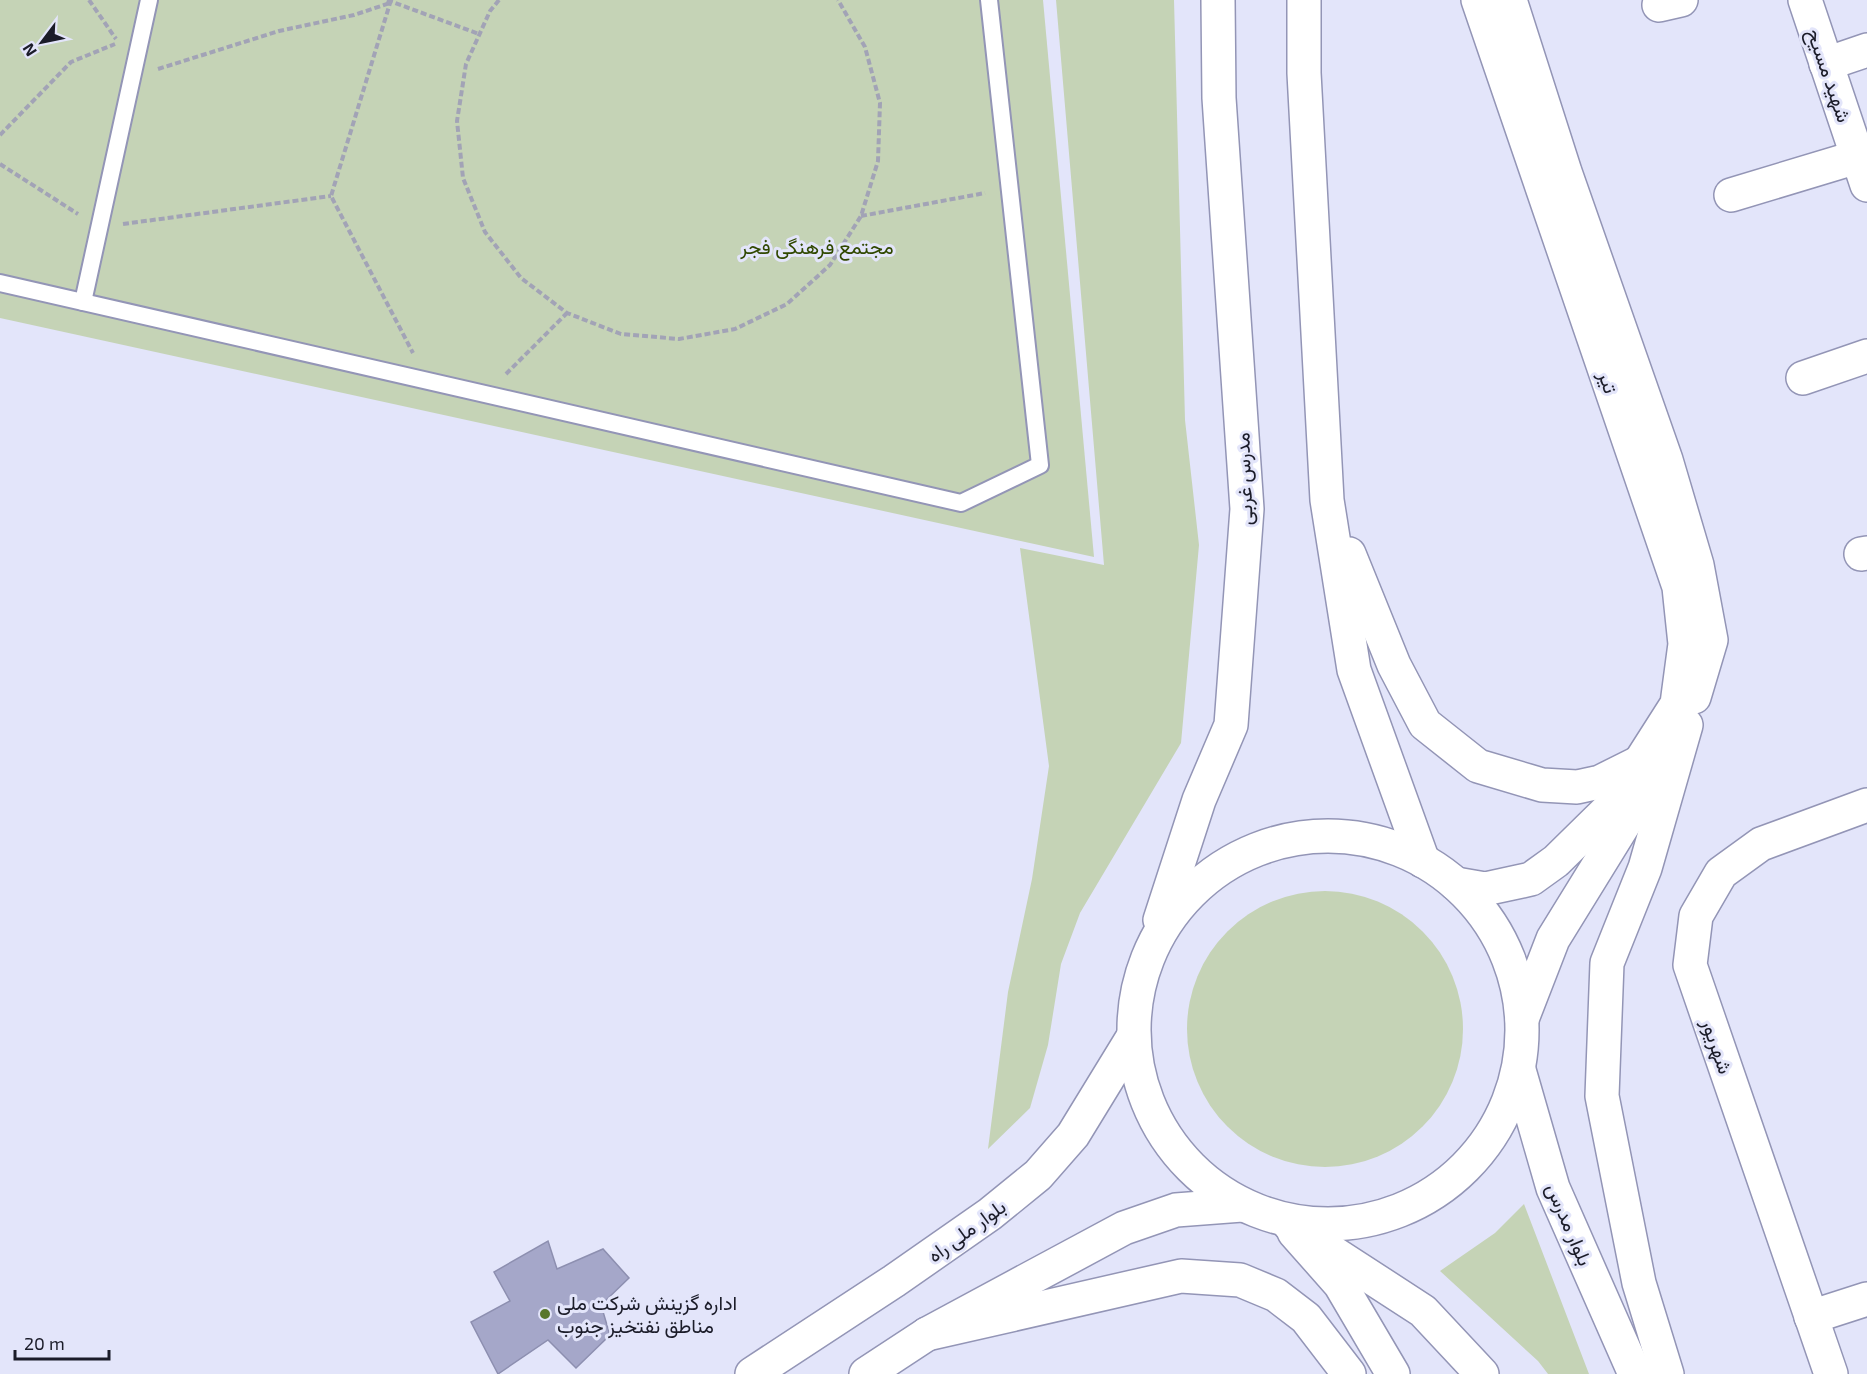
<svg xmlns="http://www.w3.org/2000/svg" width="1867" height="1374" viewBox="0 0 1867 1374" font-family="'Exo 2',Vazirmatn,sans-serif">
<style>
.green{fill:#c5d3b6}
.building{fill:#a5a7c9;stroke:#8d8fb0;stroke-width:1.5}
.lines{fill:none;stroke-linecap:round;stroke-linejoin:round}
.lane-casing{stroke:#9395b6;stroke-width:20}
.street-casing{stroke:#9395b6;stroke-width:36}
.secondary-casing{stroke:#9395b6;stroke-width:36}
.highway-casing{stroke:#9395b6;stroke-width:36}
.path{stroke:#a2a3b6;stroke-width:4;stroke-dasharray:6 3;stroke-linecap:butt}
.lane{stroke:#fff;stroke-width:16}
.street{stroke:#fff;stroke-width:33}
.secondary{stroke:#fff;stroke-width:33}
.highway{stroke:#fff;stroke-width:33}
.poi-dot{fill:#59762b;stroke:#e3e5fa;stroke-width:2}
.labels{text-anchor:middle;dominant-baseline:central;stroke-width:6;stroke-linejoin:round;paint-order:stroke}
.street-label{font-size:20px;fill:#1b1c29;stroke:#e3e5fa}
.park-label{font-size:20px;fill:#304800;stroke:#e3e5fa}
.poi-label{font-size:20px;fill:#1b1c29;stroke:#e3e5fa;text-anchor:start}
</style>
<rect width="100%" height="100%" fill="#e3e5fa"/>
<g class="green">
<polygon points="0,0 1043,0 1094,557 0,318"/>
<polygon points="1056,0 1174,0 1185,420 1199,545 1181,743 1080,913 1061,964 1048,1045 1030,1108 988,1149 1008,992 1032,879 1049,766 1020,548 1104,565"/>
<circle cx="1325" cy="1029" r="138"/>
<polygon points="1524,1204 1589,1374 1548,1374 1538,1361 1440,1271 1495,1233"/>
</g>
<polygon class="building" points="548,1241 557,1269 603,1249 629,1278 601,1305 610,1335 576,1368 548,1340 498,1374 471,1322 510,1301 494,1272"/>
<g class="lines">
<defs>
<g id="lane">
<polyline points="0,283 961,503 1040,465 989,0"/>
<polyline points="83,302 149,0"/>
</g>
<g id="street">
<polyline points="1478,0 1679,587 1685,644 1677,704 1640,762"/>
<polyline points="1510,0 1565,172 1666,460 1697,565 1711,640 1694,697"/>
<polyline points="1805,0 1867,185"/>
<polyline points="1659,5 1681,0"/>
<polyline points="1826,64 1867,50"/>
<polyline points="1731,195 1857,157"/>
<polyline points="1803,378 1867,356"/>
<polyline points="1861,554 1867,553"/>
<polyline points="1811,1317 1867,1299"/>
<polyline points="1831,1374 1690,965 1696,916 1721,873 1761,844 1867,805"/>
</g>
<g id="secondary">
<polyline points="1294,1232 1340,1284 1393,1374"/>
<polyline points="927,1334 1181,1276 1240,1280 1276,1295 1306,1318 1349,1374"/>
<polyline points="752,1374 894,1281 990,1214 1038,1175 1073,1135 1133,1037"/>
<polyline points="866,1374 927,1334 1124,1228 1176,1210 1242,1205"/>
</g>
<g id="highway">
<polyline points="1304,0 1304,73 1327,500 1354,670 1423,861"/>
<polyline points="1349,554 1394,665 1425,724 1478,766 1542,785 1577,787 1600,782 1640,762"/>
<circle cx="1328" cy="1030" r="194"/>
<polyline points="1456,884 1485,889 1531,879 1556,861 1613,805 1628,781"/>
<polyline points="1160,920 1199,800 1231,725 1247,509 1219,98 1218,0"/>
<polyline points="1522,1019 1553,939 1664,759"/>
<polyline points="1519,1070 1553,1188 1635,1374"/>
<polyline points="1289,1224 1423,1311 1482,1374"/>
<polyline points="1667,1374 1639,1283 1602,1096 1607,963 1645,868 1686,725"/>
</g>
</defs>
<use href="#lane" class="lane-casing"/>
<use href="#street" class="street-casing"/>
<use href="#secondary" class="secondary-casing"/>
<use href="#highway" class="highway-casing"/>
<g class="path">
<polyline points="89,0 116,39"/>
<polyline points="387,0 479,34"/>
<polyline points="391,0 331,196 413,353"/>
<polyline points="499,0 490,11 466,64 457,121 463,178 485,232 521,278 567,313 621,334 679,339 735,329 787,304 830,265 861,216 878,161 880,103 865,47 838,0"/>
<polyline points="158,69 279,31 354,15 390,3"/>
<polyline points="0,135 71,62 115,44"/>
<polyline points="0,164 78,214"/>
<polyline points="861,216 985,193"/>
<polyline points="123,224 331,196"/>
<polyline points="506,374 567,313"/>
</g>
<use href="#lane" class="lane"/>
<use href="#street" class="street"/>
<use href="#secondary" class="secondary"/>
<use href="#highway" class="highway"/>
</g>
<circle class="poi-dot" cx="545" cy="1314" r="6"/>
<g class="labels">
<g class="street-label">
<text transform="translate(1830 75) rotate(71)">شهید مسیح</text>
<text transform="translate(1609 382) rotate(71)">تیر</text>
<text transform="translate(1243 479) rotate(-92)">مدرس غربی</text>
<text transform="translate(1718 1046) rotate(71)">شهریور</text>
<text transform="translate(1570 1224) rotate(67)">بلوار مدرس</text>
<text transform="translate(966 1230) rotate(-36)">بلوار ملی راه</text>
</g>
<g class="park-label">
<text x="817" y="246">مجتمع فرهنگی فجر</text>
</g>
<g class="poi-label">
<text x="557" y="1302">اداره گزینش شرکت ملی<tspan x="557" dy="23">مناطق نفتخیز جنوب</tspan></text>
</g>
</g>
<g transform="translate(42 42) rotate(238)" stroke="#e3e5fa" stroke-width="4.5" paint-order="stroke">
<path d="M0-4.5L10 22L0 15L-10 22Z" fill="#1b1c29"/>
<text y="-9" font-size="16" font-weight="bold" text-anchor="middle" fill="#1b1c29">N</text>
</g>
<path d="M15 1350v9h94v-9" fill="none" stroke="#1b1c29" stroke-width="3"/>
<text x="24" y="1350" font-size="18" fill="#1b1c29" stroke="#e3e5fa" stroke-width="4.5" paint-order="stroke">20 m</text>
</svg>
